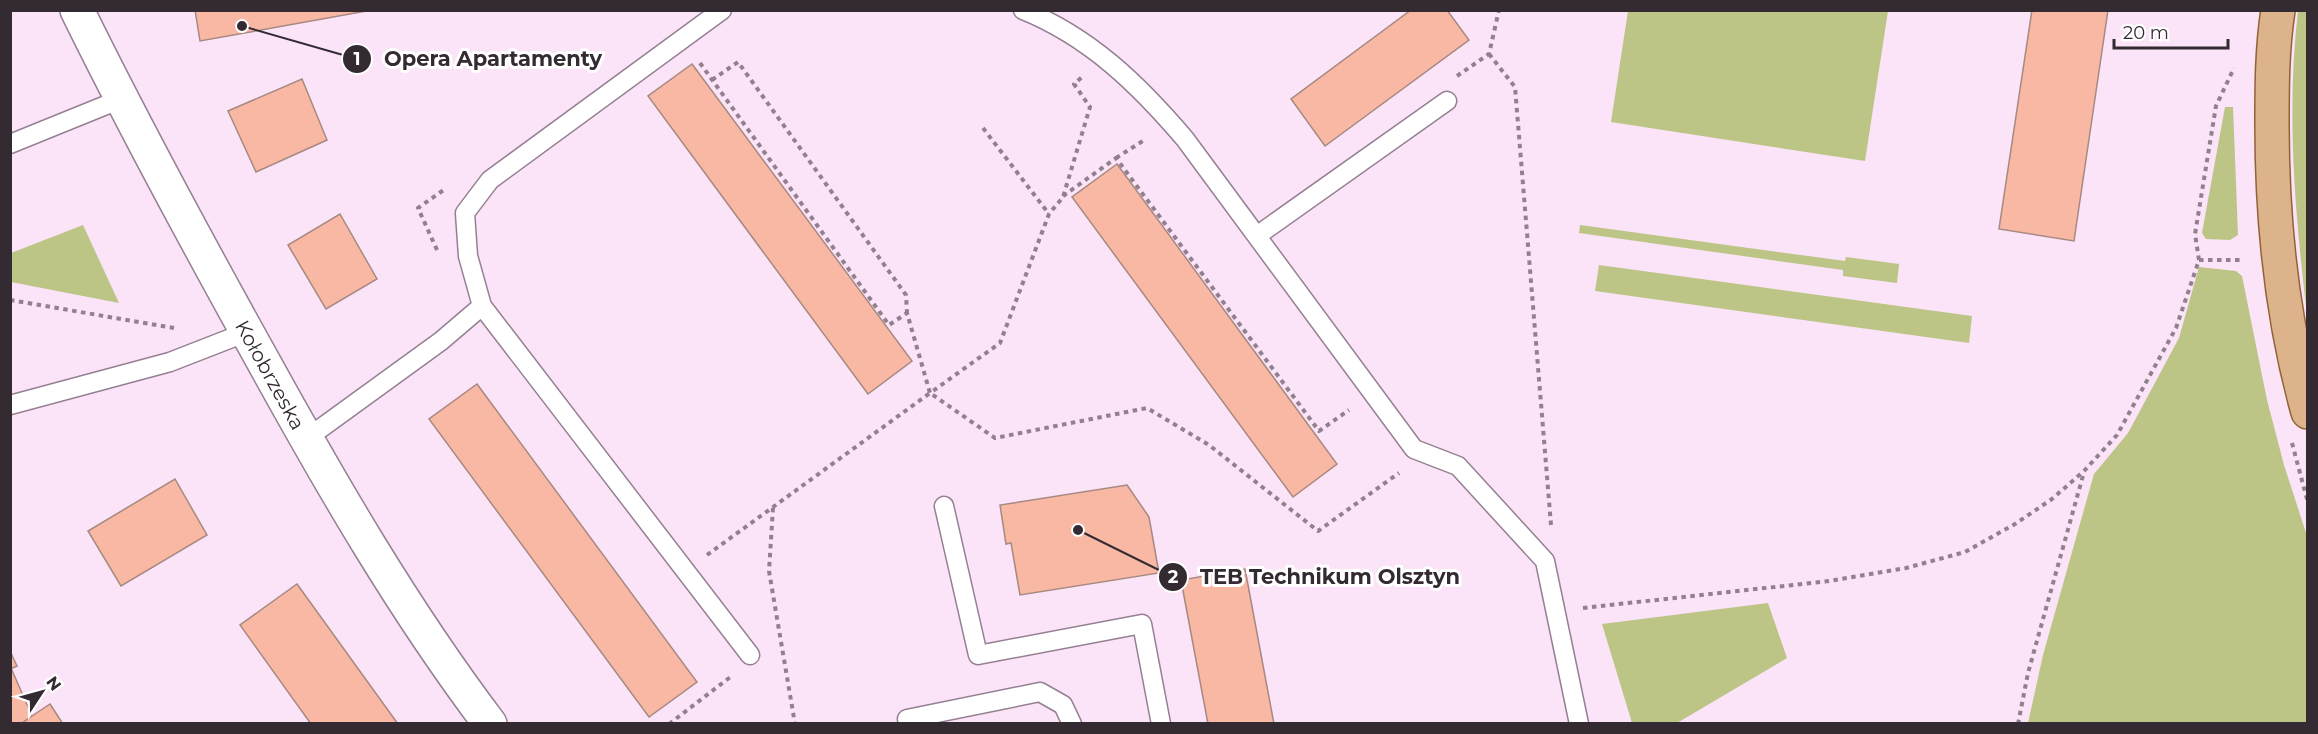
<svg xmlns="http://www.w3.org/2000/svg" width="2318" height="734" viewBox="0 0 2318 734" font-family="Montserrat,sans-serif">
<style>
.green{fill:#bcc586}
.building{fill:#f9b8a4;stroke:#a68980;stroke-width:1.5}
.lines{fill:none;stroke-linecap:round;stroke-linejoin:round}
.lane-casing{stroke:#958093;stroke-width:21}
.street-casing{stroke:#958093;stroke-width:36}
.primary-casing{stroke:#916238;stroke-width:36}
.path{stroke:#91818f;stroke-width:4;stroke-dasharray:4.5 4.5;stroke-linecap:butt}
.lane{stroke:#fff;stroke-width:18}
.street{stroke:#fff;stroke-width:33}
.primary{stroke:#dcb38a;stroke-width:33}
.labels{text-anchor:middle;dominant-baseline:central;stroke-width:6;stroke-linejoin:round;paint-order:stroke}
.street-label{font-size:20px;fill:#332a32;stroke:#fff}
.leader{fill:none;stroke:#332a32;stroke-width:2}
.callout-dot{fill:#332a32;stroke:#fff;stroke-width:2}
.mark-label{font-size:18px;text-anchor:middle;font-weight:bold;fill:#fff}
.callout-label{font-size:21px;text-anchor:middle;font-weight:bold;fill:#332a32;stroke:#fff;stroke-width:6;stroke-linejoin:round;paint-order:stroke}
</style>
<rect width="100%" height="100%" fill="#fbe3f8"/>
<g class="green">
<polygon points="1628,11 1888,11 1865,161 1611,122"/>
<path d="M2298,11H2308L2307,315C2295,214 2286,112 2298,11Z"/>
<polygon points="2225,107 2233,107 2238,235 2230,240 2206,239 2202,233"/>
<polygon points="83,225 119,303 11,282 11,253"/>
<polygon points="1580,225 1845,261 1846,257 1899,264 1897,283 1843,276 1843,270 1579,233"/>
<polygon points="1599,265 1972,316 1969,343 1595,291"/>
<polygon points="2199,267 2236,271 2242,276 2267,400 2284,465 2307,536 2307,723 2028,723 2043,655 2094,474 2128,433 2179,338"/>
<polygon points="1768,603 1787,658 1677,723 1632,723 1602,624"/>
</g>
<g class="building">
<polygon points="195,10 372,10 200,41"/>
<polygon points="1411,10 1447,10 1469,40 1325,146 1291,99"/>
<polygon points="2032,10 2108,10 2074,241 1999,229"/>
<polygon points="692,64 912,361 868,394 648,96"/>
<polygon points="302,79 327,140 256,172 228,111"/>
<polygon points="1117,164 1337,464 1293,497 1072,197"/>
<polygon points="340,214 377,279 326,309 288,245"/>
<polygon points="477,384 697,682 649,717 429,419"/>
<polygon points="175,479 207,535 121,586 88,531"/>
<polygon points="1127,485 1149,517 1159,573 1020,595 1011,543 1006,544 1000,505"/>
<polygon points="1245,569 1274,724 1208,724 1181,580"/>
<polygon points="297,584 398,724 311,724 240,625"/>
<polygon points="10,651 17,666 10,669"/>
<polygon points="11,668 32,716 21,724 10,724"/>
<polygon points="50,704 63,724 21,724 32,716"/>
</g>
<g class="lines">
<defs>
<g id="lane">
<polyline points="722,10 490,180 465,213 468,256 482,306 750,655"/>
<path d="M1023,10C1090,37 1139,85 1185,139L1414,449L1458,466L1545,561L1579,724"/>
<polyline points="10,144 121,99"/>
<polyline points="1258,235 1447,101"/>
<polyline points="10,405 170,362 247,332"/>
<polyline points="306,439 441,341 482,306"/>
<polyline points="944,506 978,655 1142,624 1161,724"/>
<polyline points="907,719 1040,692 1063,705 1072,724"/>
</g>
<path id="street" d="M77,10C135,128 198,244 262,359C331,484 403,609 490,724"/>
<path id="primary" d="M2278,10C2272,50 2272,86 2272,125C2272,221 2282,319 2308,412"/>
</defs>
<use href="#lane" class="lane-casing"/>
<use href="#street" class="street-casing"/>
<use href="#primary" class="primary-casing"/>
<g class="path">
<polyline points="1489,54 1515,87 1551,525"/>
<polyline points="700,63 889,325 907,313 930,393 1000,343 1049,214 1063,197 1090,107 1074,84 1082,77"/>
<polyline points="1457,76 1489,54 1499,10"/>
<polyline points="712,80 738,62 906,295 907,313"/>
<polyline points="983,128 1049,214"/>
<polyline points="1116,158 1146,139"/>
<polyline points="1063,196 1116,158 1319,431 1349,410"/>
<polyline points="437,250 418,208 445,189"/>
<polyline points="2199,260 2195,234 2216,106 2234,68"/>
<polyline points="10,300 174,328"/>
<polyline points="2292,443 2308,503"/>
<polyline points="773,508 769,571 795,724"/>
<polyline points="707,555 930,393 995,438 1147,408 1209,445 1318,531 1399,473"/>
<polyline points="1583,608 1829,581 1906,568 1965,552 2015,524 2052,499 2084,471 2117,435 2176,328 2199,260 2242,260"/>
<polyline points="669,724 733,675"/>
<polyline points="2018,724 2028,673 2084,472"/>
</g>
<use href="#lane" class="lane"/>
<use href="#street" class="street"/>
<use href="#primary" class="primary"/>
</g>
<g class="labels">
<g class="street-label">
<text transform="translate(270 375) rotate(61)">Kołobrzeska</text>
</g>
</g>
<path class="leader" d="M242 26L357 59M1078 530L1173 577"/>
<g class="callout-dot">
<circle cx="242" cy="26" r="6"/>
<circle cx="1078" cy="530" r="6"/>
<circle cx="357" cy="59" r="15"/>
<circle cx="1173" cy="577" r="15"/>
</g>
<g class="mark-label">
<text x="357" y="65">1</text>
<text x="1173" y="583">2</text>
</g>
<g class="callout-label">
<text x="493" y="66">Opera Apartamenty</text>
<text x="1330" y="584">TEB Technikum Olsztyn</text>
</g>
<rect width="2318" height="734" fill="none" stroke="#332a32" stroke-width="24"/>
<g transform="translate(42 692) rotate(54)" stroke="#ffffff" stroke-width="4.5" paint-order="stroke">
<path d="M0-4.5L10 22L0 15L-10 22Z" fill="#332a32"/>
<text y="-9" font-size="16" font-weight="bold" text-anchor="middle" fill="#332a32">N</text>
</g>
<path d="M2114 39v9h114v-9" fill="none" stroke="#332a32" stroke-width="3"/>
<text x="2123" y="39" font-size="18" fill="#332a32" stroke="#ffffff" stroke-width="4.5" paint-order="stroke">20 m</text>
</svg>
